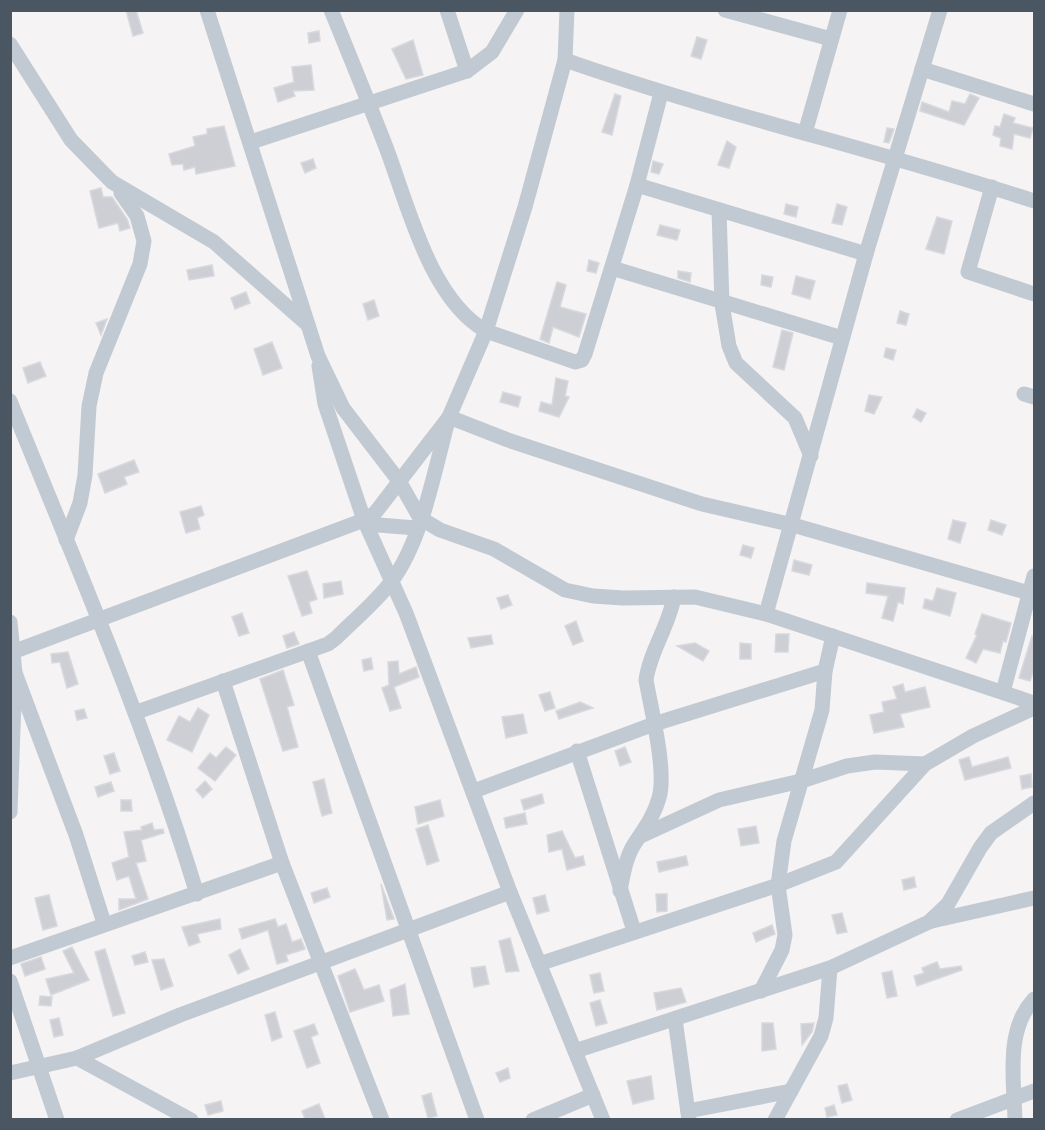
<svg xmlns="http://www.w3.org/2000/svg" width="1045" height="1130" viewBox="0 0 1045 1130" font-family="'Asap Condensed',sans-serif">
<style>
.building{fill:#cdcfd5;stroke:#d7d9de;stroke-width:1.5}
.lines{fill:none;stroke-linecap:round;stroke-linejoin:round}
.street{stroke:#c1cad2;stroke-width:15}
</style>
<rect width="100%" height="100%" fill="#f5f3f3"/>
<g class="building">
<polygon points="126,10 136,10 143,33 133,36"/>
<polygon points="319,31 320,41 309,43 308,33"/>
<polygon points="697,37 707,40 701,59 691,56"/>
<polygon points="413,40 423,75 406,79 392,49"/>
<polygon points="311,65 314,90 293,91 295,96 278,102 274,88 294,82 292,67"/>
<polygon points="615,94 621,96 612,135 602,132"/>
<polygon points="970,94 979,98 964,125 920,111 922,102 949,112 952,101 965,104"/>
<polygon points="1004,114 1015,118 1013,123 1033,128 1030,138 1014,134 1012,149 1000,146 1001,138 993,135 995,126 1000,127"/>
<polygon points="224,126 235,166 196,174 195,167 184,170 183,164 172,165 169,154 195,146 193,137 207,134 207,129"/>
<polygon points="887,128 894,129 889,143 884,142"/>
<polygon points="727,141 736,147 729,168 718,165"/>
<polygon points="313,159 316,168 305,173 301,163"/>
<polygon points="653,161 663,164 659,174 651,172"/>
<polygon points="101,188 103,197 112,197 127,219 130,228 120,231 118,223 99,228 90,191"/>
<polygon points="786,204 798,207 796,217 784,214"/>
<polygon points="837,204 847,207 842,225 832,223"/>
<polygon points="937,217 952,221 944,254 926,249"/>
<polygon points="660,225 680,230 677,240 657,235"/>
<polygon points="589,260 599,263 596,273 587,271"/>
<polygon points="212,265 214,276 189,280 187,270"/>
<polygon points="678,271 691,273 690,282 678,278"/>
<polygon points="762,275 773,277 771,287 761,285"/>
<polygon points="796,276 815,281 810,299 792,294"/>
<polygon points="557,282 566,285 560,307 586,314 579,337 553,327 549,343 540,339"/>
<polygon points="246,292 250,303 235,309 231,298"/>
<polygon points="374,300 379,316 368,320 363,304"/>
<polygon points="900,311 909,314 906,325 897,323"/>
<polygon points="107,319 101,335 96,323"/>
<polygon points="782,330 793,333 784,370 773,367"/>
<polygon points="272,342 282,368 263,375 254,349"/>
<polygon points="886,348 896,350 893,360 884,357"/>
<polygon points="40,362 46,376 28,383 23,368"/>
<polygon points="556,378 568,381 565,396 569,397 559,417 539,411 541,402 552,405"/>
<polygon points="503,392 521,397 518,407 500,402"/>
<polygon points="869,395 882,397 874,414 865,411"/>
<polygon points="917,409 926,413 921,422 913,417"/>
<polygon points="134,460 139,472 124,477 127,484 105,493 98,474"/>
<polygon points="201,506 204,515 197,518 200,529 186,533 180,512"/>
<polygon points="953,520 966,523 960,543 948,539"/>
<polygon points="991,520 1006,525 1002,535 988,530"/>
<polygon points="743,545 754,548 751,558 740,555"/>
<polygon points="794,560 812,565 809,575 792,571"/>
<polygon points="307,571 317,599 309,602 312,613 302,616 288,576"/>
<polygon points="341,581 343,594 324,598 323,584"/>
<polygon points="867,583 905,588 903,604 898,602 893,621 882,618 888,596 866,593"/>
<polygon points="937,588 956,593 950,616 923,608 925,599 933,601"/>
<polygon points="508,595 512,605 501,609 497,598"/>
<polygon points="242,613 249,633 239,636 232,617"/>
<polygon points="982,614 1011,623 1006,642 1003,641 1000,653 983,649 976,663 966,658 977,635 975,634"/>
<polygon points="576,621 583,641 573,645 565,626"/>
<polygon points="294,632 299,644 287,648 283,636"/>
<polygon points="776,634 789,634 788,652 775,652"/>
<polygon points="491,635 493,644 471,648 468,638"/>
<polygon points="1032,636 1035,637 1035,667 1030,681 1019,678"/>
<polygon points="695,643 709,651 703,661 677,646"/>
<polygon points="740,643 751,644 751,659 740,659"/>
<polygon points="68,652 78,684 67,688 60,662 52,663 51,654"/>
<polygon points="371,658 373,669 364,671 362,660"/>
<polygon points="398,661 399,674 416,667 419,677 394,687 401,708 390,711 382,688 389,685 388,662"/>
<polygon points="283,670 294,705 287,707 298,747 283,751 260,679"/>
<polygon points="903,684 905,692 925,687 930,707 900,714 904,727 874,733 870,715 884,712 882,702 897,699 893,687"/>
<polygon points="550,692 555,708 545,711 539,695"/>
<polygon points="580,702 593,708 559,719 556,711"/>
<polygon points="198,708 209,715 192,752 167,740 179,716 190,722"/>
<polygon points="84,709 87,718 77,720 75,711"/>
<polygon points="523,714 527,733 506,738 502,717"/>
<polygon points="226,747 236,755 215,781 198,768 210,753 216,758"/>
<polygon points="625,747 631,762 620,766 615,751"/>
<polygon points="114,753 120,771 110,774 104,756"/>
<polygon points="969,757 972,767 1008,757 1011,768 965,780 959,760"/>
<polygon points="1031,774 1032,787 1022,789 1020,776"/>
<polygon points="324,779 332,813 322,816 313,782"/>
<polygon points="205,781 212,789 203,798 196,790"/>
<polygon points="111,782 114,791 98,797 95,787"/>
<polygon points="542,794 544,803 524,810 521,800"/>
<polygon points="121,800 131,800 132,811 121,811"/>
<polygon points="440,800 444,816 418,824 415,807"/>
<polygon points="525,813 527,824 506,828 504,818"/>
<polygon points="152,823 154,830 163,829 164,833 141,840 146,861 136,863 148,899 119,910 119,899 136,899 129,876 117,880 112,863 129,857 124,832 142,830 141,827"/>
<polygon points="428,825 439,861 427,865 416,829"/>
<polygon points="756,826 759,843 741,846 738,829"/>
<polygon points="562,831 575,858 583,856 585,865 567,870 562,849 549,852 547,835"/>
<polygon points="686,856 688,865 659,872 657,862"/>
<polygon points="914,877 916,887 904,890 902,880"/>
<polygon points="381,884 394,919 387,920"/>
<polygon points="327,888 330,897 314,903 311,893"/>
<polygon points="656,894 667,894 667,911 657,912"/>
<polygon points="49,895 57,926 43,930 35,898"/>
<polygon points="545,895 549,911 537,914 533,898"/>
<polygon points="842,913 847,932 837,934 832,915"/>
<polygon points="220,919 221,929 197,934 200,942 189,946 182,927"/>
<polygon points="275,919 278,927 286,924 292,942 301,939 305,949 286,955 288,961 277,964 268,930 242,939 239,929"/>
<polygon points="772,925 775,934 756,942 753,933"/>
<polygon points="510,938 519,971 506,972 499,941"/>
<polygon points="72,947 89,980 51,995 46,979 74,973 63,951"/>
<polygon points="105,949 125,1013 113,1016 95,952"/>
<polygon points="240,949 249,969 238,974 229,955"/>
<polygon points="145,952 148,962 135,965 132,956"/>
<polygon points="41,957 45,969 25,976 21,964"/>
<polygon points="164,959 173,986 161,990 152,960"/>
<polygon points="937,962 940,969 961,966 962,970 917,986 914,976 924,973 922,968"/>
<polygon points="485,966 489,984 474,987 471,968"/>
<polygon points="355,969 364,990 379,985 384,1001 350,1012 338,976"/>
<polygon points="892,971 897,996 887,998 882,973"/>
<polygon points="600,973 604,991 594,993 590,975"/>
<polygon points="405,984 409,1014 393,1016 390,990"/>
<polygon points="681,988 686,1002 657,1010 654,993"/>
<polygon points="40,996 52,997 51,1006 39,1005"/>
<polygon points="600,1000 607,1023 596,1026 590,1003"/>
<polygon points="275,1012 282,1037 272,1041 265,1015"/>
<polygon points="59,1018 63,1035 54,1037 50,1020"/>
<polygon points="762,1023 773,1023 776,1049 762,1051"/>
<polygon points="814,1023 812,1032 802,1045 801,1024"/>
<polygon points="314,1024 318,1034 311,1037 320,1063 307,1068 294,1031"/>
<polygon points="508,1068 510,1078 500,1082 496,1073"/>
<polygon points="651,1076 654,1099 633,1104 627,1081"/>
<polygon points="847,1084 852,1100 842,1103 838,1086"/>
<polygon points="431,1093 437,1116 428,1118 422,1096"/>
<polygon points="221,1101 223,1111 208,1115 205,1105"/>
<polygon points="319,1104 325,1119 305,1119 302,1111"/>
<polygon points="834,1105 837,1115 827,1117 825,1108"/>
</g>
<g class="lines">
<g class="street">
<polyline points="207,10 318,356 343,408 399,481 420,518 440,530 494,549 565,590 593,596 623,598 695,597 766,614 1034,703"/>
<path d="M331,10C349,54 367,98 384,142C407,200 428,298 486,331L575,362L582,360L585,354L637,185L661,93"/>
<polyline points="447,10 467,71"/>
<polyline points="725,10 831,39"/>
<polyline points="10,44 71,140 112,182 214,242 308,325"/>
<path d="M565,60C719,114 879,150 1034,201"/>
<polyline points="922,69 1034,104"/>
<polyline points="805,133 840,10"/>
<polyline points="251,142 467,71 492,52 517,10"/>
<polyline points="637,185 866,254"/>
<polyline points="992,187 968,272 1034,294"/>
<polyline points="719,210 722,304 729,346 736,363 795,418 811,456"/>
<polyline points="612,268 842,338"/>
<polyline points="319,366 325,404 364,520 406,613 510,892 603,1120"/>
<polyline points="1024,394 1034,397"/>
<path d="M10,401C76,564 146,726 197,894"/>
<polyline points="366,524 416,528"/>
<polyline points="66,540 80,503 85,475 89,406 96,373 140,264 144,241 137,216 121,193"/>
<polyline points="766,614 866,254 940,10"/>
<polyline points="10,622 15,673 10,812"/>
<polyline points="308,651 477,1120"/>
<polyline points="10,653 364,520 375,513 449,417 486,331 525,207 565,60 567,10"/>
<polyline points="15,673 76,835 104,923"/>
<polyline points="223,681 282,863 382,1120"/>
<polyline points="1003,692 1034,576"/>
<path d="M137,712L328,644L336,638C354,620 376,602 391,582C423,540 435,467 449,417L508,440L702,504L793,525L1029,593"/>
<polyline points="577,751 634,931"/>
<polyline points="474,791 654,724 825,671"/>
<polyline points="643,835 719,800 801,781 847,766 875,762 925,764"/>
<path d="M620,891C623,875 626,856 635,843C645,828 654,816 659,798C667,771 651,709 646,680C650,651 669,626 674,597"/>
<polyline points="932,921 1034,898"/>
<polyline points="10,958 282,863"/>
<polyline points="539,964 778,885 836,862 925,764 973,736 1034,708"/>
<polyline points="10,981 57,1120"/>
<polyline points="761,991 782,950 785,935 778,885 784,841 822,710 825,671 833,636"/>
<polyline points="675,1019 689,1120"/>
<polyline points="575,1051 830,968 929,922 948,904 980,848 991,833 1034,803"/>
<polyline points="77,1058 191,1120"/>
<polyline points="10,1073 77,1058 180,1015 510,892"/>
<polyline points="688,1111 791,1091"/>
<polyline points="533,1120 593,1095"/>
<polyline points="775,1120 821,1036 826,1018 830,968"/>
<polyline points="957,1120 1034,1091"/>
<path d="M1015,1120C1014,1080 1005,1030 1034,999"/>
</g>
</g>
<rect width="1045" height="1130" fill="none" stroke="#4a5661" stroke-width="24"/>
</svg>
